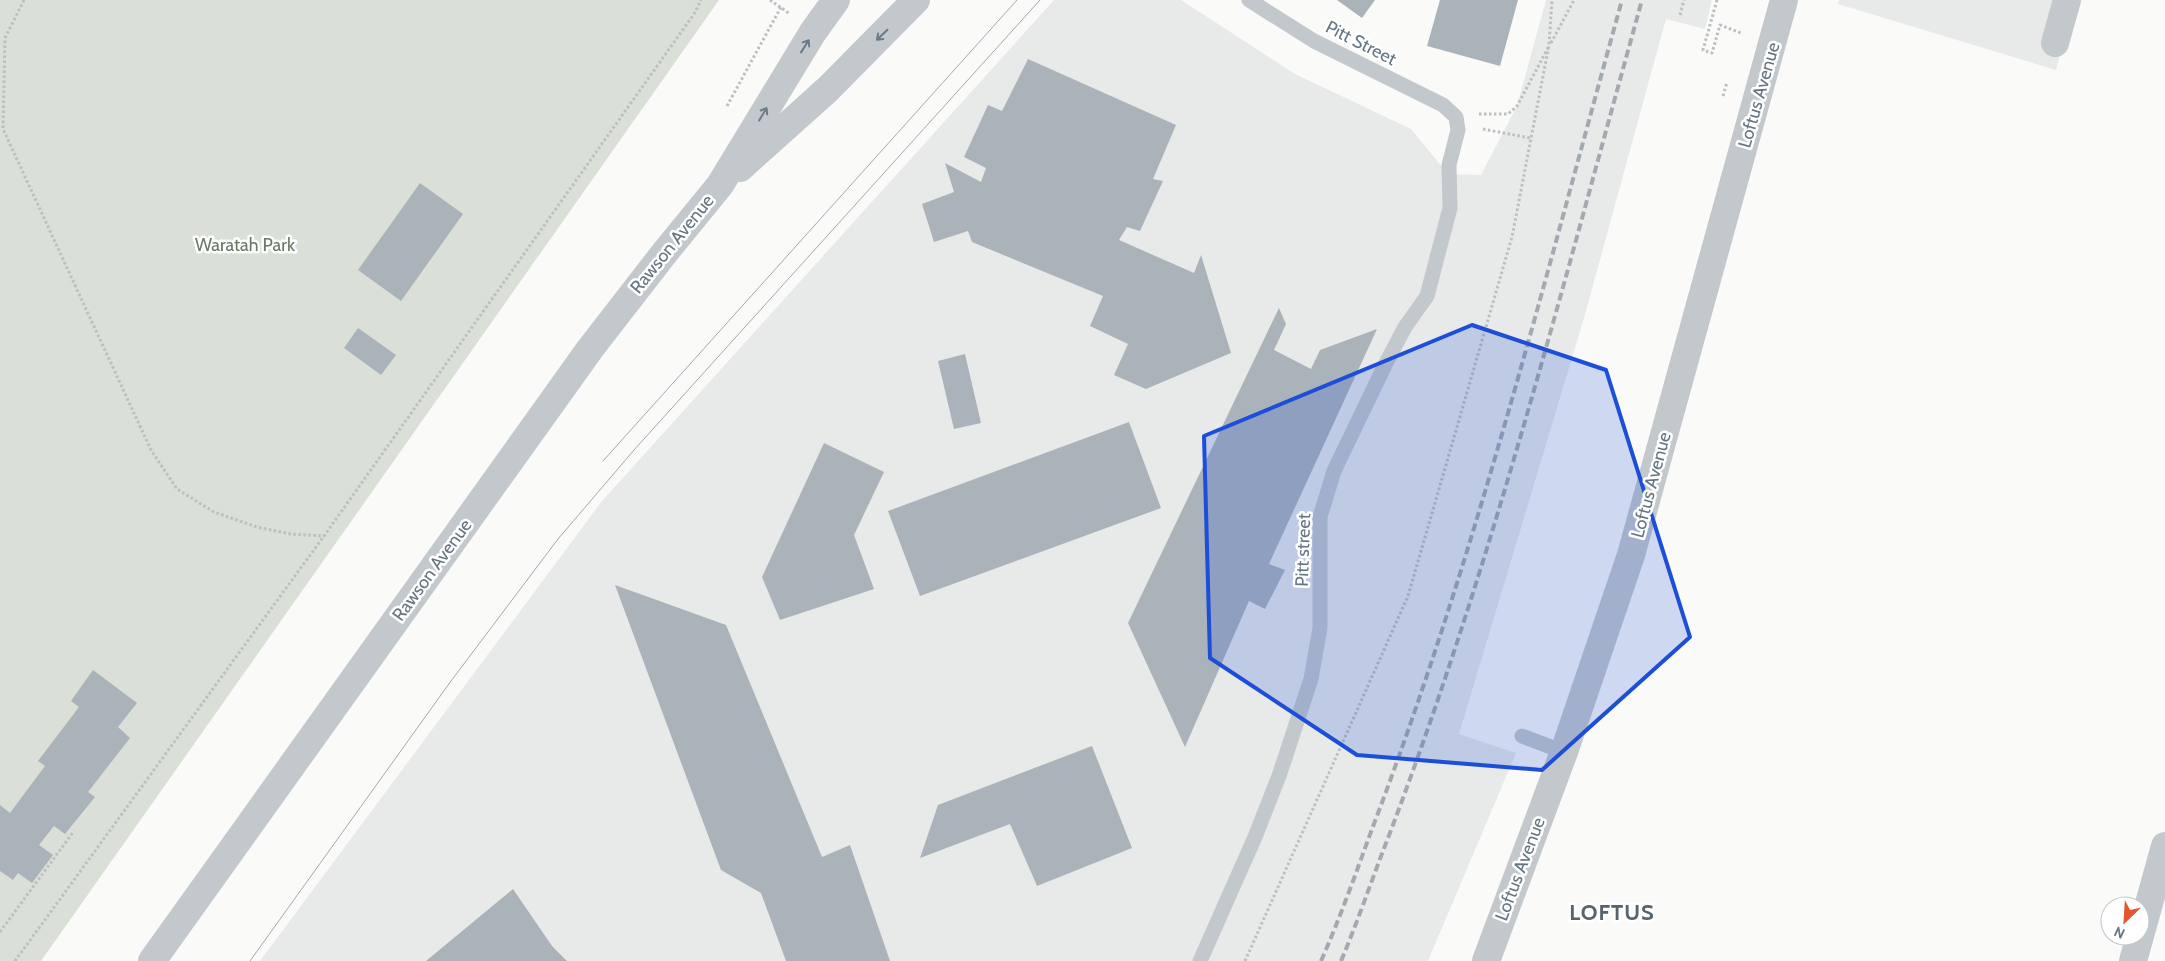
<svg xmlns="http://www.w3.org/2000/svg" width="2165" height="961" viewBox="0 0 2165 961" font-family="Cabin,sans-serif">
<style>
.built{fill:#e8e9e9}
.green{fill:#dadfd7}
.building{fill:#aab3b9}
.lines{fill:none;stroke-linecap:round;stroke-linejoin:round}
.path{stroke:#bbbfc2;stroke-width:3;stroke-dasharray:2.5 2.5;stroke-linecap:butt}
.service{stroke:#c3c8cc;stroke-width:15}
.minor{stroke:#c3c8cc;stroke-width:28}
.tertiary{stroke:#c3c8cc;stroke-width:28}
.tram{stroke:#a2aab0;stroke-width:1}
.rail{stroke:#a2aab0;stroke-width:4;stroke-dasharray:8 4;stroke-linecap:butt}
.oneway{stroke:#6a7a87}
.marked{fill:#1d4ed8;fill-opacity:0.2;stroke:#1d4ed8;stroke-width:4;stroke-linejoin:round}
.labels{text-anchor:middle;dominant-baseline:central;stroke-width:5;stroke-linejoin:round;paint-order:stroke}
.street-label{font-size:18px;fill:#657683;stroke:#fff}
.park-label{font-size:18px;fill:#687a64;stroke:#fff}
.district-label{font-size:22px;font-weight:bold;letter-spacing:1px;fill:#57646e;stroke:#fff}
</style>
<rect width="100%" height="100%" fill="#fafaf8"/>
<g class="built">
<polygon points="1054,0 1181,0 1295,74 1411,129 1448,174 1481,175 1517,106 1546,0 1712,0 1705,29 1666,19 1584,318 1459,734 1516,753 1428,961 260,961 602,501"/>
<polygon points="1839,0 2075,0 2056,70 1838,4"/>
</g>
<polygon class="green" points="0,0 719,0 41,961 0,961"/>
<g class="building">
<polygon points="1337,0 1375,0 1362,18"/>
<polygon points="1440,0 1518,0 1500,66 1427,46"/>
<polygon points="1028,59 1176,125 1153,179 1163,181 1140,231 1127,227 1119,240 1194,273 1201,255 1231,353 1146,389 1114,375 1128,344 1090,326 1103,296 972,242 968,231 934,242 922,204 954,192 945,163 981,182 986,168 964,157 988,105 1002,111"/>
<polygon points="420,183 463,214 401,301 358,270"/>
<polygon points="1279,308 1286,324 1274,350 1311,369 1320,350 1377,329 1269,564 1285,570 1265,609 1249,601 1185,747 1128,623"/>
<polygon points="358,328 396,355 381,375 344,348"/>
<polygon points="965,354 981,423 954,429 938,361"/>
<polygon points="1129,422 1161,508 920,596 888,511"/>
<polygon points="824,443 884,472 854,535 874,589 780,620 762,577"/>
<polygon points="615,585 726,625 822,857 850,845 890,961 786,961 761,893 721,870"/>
<polygon points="93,670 137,703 118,727 130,738 88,792 95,797 65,834 54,826 39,845 53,855 32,883 18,873 13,880 0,871 0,805 10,813 45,766 38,761 79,707 71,701"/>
<polygon points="1092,746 1132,848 1037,886 1010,824 920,858 938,805"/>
<polygon points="513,889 552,946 567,961 426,961"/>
</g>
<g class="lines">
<g class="path">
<polyline points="24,0 5,38 3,129 151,450 177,489 214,512 257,527 291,534 324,536"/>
<polyline points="770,0 790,14"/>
<polyline points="1717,0 1703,50 1712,53 1720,25 1741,33"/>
<polyline points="1680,15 1684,0"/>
<polyline points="1551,43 1574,0"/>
<polyline points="1723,96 1727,82"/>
<polyline points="727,106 781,7"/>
<polyline points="1479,114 1508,114 1517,106 1548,48"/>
<polyline points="1483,129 1530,138"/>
<polyline points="0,932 74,831"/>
<polyline points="15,961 324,536 694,14 701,0"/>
<polyline points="1245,961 1408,596 1512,237 1549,45 1552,0"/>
</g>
<g class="service">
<polyline points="1522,736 1564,752"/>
<polyline points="1200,961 1255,837 1279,776 1311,679 1320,628 1320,517 1334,471 1386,363 1405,327 1427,296 1450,208 1449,165 1458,130 1456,117 1443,105 1314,41 1249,0"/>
</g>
<g class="minor">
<polyline points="2055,43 2067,0"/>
<polyline points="2133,961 2165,846"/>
</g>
<g class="tertiary">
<polyline points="740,168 828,89 916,0"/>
<polyline points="152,961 590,349 666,251 720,185 813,32 836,0"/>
<polyline points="1486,961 1564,752 1631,555 1784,0"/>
</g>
<g class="tram">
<polyline points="603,461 1017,0"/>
<polyline points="250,961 451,681 558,539 634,450 1040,0"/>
</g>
<g class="rail">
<path d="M1321,961C1340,918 1356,873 1372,829C1475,559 1545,278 1622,0"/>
<path d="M1341,961C1358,921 1372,879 1388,838C1492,565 1564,281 1642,0"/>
</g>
</g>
<defs><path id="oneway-shaft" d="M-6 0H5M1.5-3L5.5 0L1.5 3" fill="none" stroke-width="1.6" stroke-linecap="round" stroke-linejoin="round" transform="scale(1.25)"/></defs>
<g class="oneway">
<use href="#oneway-shaft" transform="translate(882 35) rotate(136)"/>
<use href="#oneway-shaft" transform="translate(805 46) rotate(-58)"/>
<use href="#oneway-shaft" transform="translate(763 114) rotate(-59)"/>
</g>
<path class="marked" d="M1472,325L1606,370L1690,637L1542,770L1357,755L1210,658L1204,436Z"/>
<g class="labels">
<g class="street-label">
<text transform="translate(1361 43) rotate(27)">Pitt Street</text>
<text transform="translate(1759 95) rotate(-74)">Loftus Avenue</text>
<text transform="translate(672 244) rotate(-51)">Rawson Avenue</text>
<text transform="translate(1651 485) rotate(-75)">Loftus Avenue</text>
<text transform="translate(1303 550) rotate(-88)">Pitt street</text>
<text transform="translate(432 570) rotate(-54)">Rawson Avenue</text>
<text transform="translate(1520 869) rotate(-69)">Loftus Avenue</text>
</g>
<g class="park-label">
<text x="245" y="245">Waratah Park</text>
</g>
<g class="district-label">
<text x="1612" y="912">LOFTUS</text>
</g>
</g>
<g transform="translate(2125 921) rotate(205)"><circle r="24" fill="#ffffff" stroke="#c1c8cd"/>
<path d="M0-4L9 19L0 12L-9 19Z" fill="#e4572e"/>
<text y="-8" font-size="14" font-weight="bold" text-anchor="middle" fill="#657683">N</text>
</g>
</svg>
